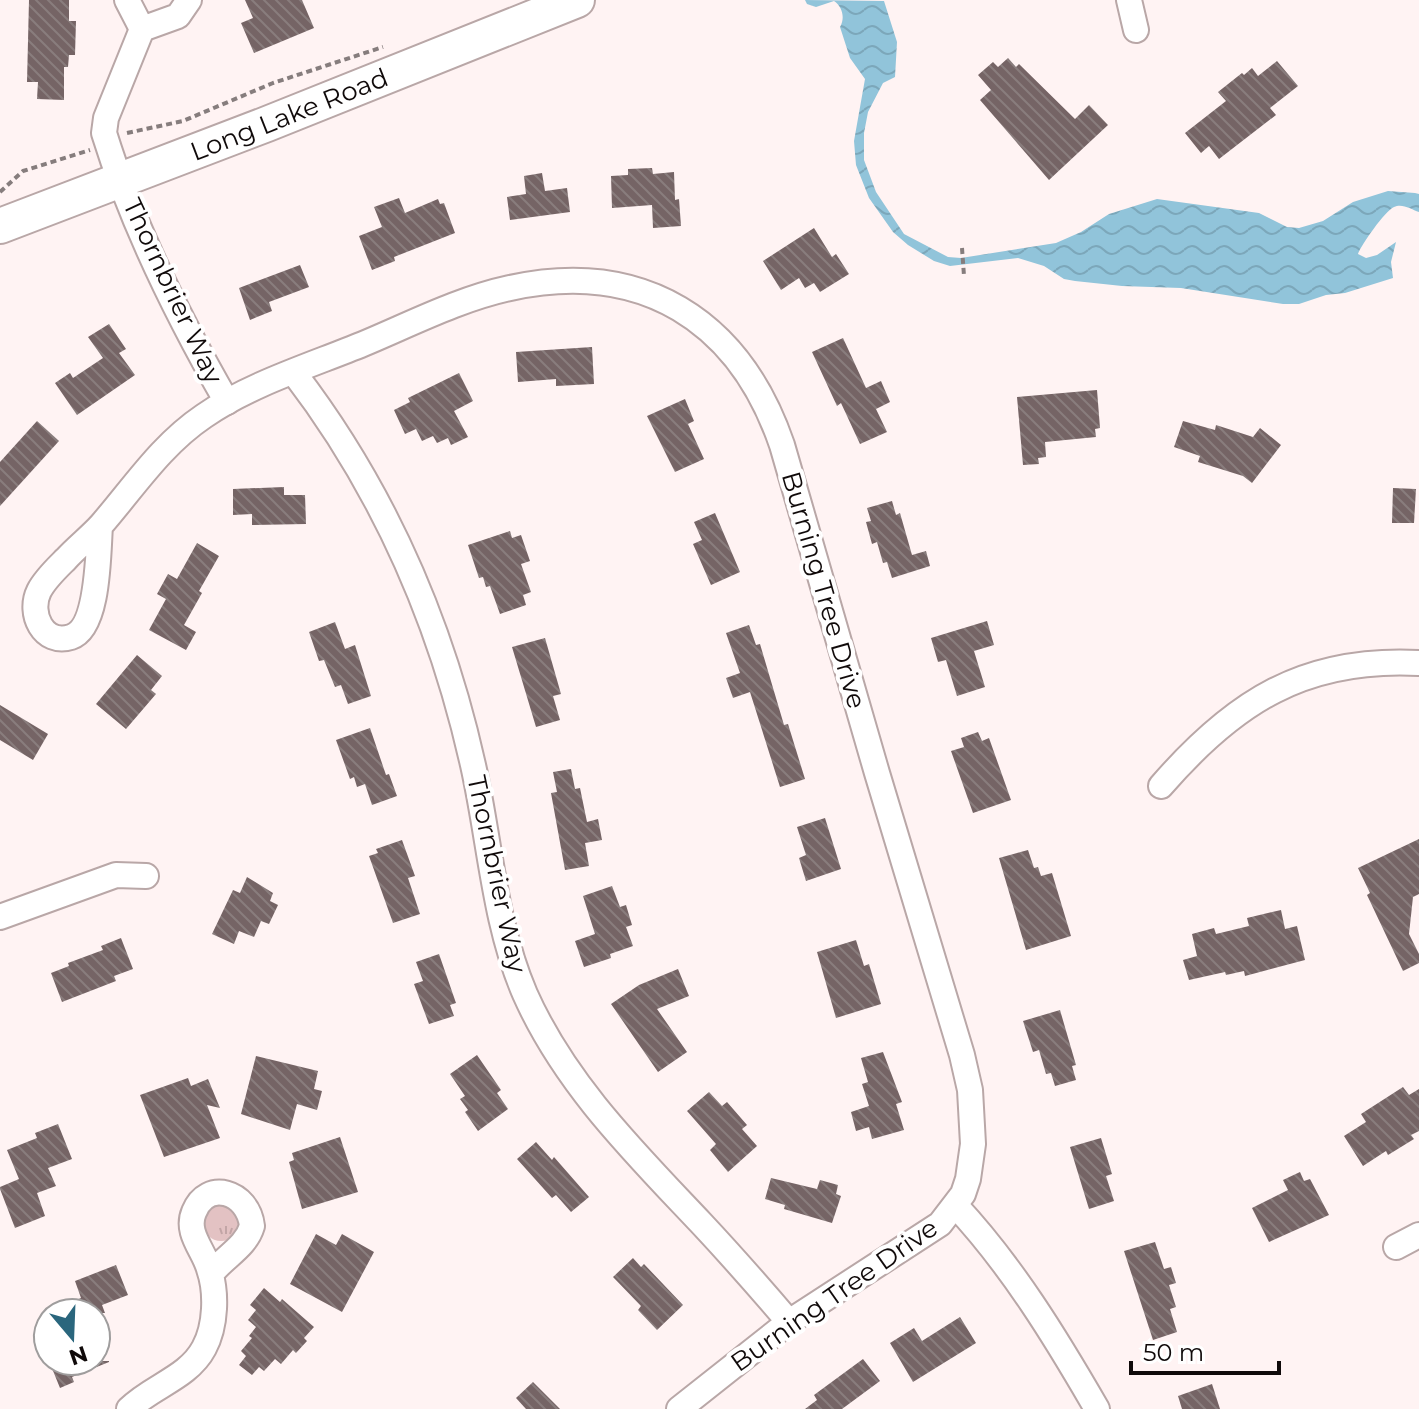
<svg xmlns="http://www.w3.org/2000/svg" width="1419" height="1409" viewBox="0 0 1419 1409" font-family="Montserrat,sans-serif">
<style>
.grass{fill:url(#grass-tufts)}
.water{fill:url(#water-waves)}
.building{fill:url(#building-back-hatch)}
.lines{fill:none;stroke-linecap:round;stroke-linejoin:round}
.street-casing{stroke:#b9a7a7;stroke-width:28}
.secondary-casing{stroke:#b9a7a7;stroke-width:38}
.path{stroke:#867d7d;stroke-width:4;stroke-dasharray:6 4;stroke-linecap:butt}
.street{stroke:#fff;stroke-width:24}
.secondary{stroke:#fff;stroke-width:34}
.labels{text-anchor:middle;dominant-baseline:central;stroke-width:8;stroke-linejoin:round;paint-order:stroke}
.street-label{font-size:26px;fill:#100a0a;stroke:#fff}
</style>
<defs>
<pattern id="grass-tufts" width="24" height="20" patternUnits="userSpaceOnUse" patternTransform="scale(2)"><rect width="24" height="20" fill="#e3c2c3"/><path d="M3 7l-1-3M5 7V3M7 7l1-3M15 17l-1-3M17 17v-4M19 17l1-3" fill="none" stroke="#c2a5a6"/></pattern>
<pattern id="water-waves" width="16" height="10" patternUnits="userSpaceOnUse" patternTransform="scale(2)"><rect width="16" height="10" fill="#91c4da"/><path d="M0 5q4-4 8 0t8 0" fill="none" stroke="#7ca7ba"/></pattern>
<pattern id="building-back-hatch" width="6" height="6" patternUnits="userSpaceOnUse" patternTransform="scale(2)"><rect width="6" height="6" fill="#756465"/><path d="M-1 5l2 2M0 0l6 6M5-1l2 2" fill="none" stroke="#897d7d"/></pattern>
</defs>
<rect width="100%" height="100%" fill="#fff3f3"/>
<circle class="grass" cx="221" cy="1223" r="18"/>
<path class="water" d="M805,0L884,1L897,42L895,77L883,83L868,112L864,133V160L876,192L904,234L948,257L961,258L1056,243L1081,232L1109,214L1157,199L1259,213L1287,227L1299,228L1323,221L1353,202L1388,191L1415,193L1419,194V212C1411,209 1402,203 1394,207C1385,211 1361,245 1358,254L1366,258L1377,255L1396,242L1391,262L1393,278L1345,293L1326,295L1299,304H1283L1181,288L1122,286L1075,281L1064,279L1044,266L1018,258L950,266L934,261L908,245L893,232L869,198L856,165L854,141L865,79L850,58L840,27C845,19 843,7 834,1L816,7L807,4Z"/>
<g class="building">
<polygon points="29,0 69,0 69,21 76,21 75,55 69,55 68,67 64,67 64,100 37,99 38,82 27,82"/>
<polygon points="245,0 302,0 314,28 254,53 241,23 253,18"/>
<polygon points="1008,58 1016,67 1019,64 1075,119 1089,105 1108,125 1049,180 980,100 991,90 978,75 993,62 998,67"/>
<polygon points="1277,61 1298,86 1270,108 1276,115 1219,159 1209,146 1201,153 1185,133 1226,101 1218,92 1242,73 1244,75 1252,68 1258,76"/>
<polygon points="652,168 653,174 674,172 675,200 679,199 681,226 653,228 652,205 612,208 611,176 628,175 628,169"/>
<polygon points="542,173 545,191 567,188 570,212 510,220 507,197 526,194 524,176"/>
<polygon points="399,198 405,213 438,199 440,204 444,203 455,233 394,257 395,261 372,270 359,236 382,227 374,207"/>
<polygon points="814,228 832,257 836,254 849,274 820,292 814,283 805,288 799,278 781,290 763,261"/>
<polygon points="300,265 309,287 269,302 272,311 250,320 239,288"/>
<polygon points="109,324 126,349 119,353 135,375 77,415 55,383 70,373 73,378 103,358 88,337"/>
<polygon points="843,338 866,388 881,381 890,402 876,409 887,432 860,444 841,403 837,406 812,352"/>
<polygon points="592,347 594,384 556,386 556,379 518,382 516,352"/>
<polygon points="459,373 473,401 454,411 468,437 451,445 448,438 437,443 433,436 422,441 416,429 405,434 394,410 410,402 408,398"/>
<polygon points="1097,390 1100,428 1095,429 1096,437 1045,442 1046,457 1038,458 1039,464 1023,465 1017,397"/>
<polygon points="685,399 694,421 688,424 704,459 675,472 647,416"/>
<polygon points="37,421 59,441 0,506 0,462"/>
<polygon points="1183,421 1215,430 1216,425 1253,437 1260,428 1281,445 1252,483 1243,476 1198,462 1200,456 1174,447"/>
<polygon points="284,487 284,495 305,495 306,524 252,525 252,514 233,515 233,489"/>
<polygon points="1393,488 1416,489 1414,523 1392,523"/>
<polygon points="892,501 896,515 900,513 912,555 926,551 930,566 892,578 887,562 883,563 877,542 872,544 866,522 871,521 867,508"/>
<polygon points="715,513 740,572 711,585 693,544 702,540 694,522"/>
<polygon points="510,531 512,538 521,535 530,561 521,564 531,592 523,595 526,605 500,614 490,586 486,587 483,577 479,578 468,545"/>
<polygon points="197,543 219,556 199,591 202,593 184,625 196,632 186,650 149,630 166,599 157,594 168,574 177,579"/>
<polygon points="987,621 994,645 974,651 985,687 957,696 946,660 938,662 931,638"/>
<polygon points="335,622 345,649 355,645 371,696 348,704 341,685 335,687 324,660 319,661 309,632"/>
<polygon points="749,625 756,645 760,644 784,725 788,724 805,779 780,787 750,692 733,698 726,678 740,673 726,633"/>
<polygon points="545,638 561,694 553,696 560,720 536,727 512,647"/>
<polygon points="137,655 162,676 151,690 156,694 126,729 96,704"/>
<polygon points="0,705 48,734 33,760 0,740"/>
<polygon points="370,728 386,775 389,774 397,796 372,805 365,784 357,787 354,777 350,779 336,740"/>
<polygon points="978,732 982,741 989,738 1011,800 973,813 951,751 964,747 961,738"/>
<polygon points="571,769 575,789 580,788 587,822 598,819 602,840 585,843 589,866 565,870 551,793 557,792 553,772"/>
<polygon points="825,818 841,869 806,881 799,858 806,855 797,827"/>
<polygon points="1419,839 1419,894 1413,897 1409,934 1419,954 1419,963 1403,971 1367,895 1370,893 1358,868"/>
<polygon points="402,840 415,876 408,878 420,914 393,923 369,856 378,853 376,849"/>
<polygon points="1028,850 1034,868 1038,867 1041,876 1052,873 1071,936 1026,950 999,858"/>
<polygon points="247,877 273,893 270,901 278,905 269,924 261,921 254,937 239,931 234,944 212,934 233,890 240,893"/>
<polygon points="612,886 620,907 626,905 632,925 626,927 633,946 610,954 611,958 584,967 575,941 595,934 583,896"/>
<polygon points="1281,910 1285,929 1297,926 1305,960 1245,976 1244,971 1226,975 1225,972 1189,980 1183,960 1197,956 1192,934 1214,928 1216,934 1249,926 1247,918"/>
<polygon points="121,938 133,969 114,976 116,981 62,1002 51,973 69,966 68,963 103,950 101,946"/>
<polygon points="856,940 864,966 869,964 881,1004 836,1018 817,952"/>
<polygon points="439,954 456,1003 450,1005 454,1016 429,1024 414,984 423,981 416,962"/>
<polygon points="678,969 689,996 657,1009 687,1052 658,1072 611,1004 639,985"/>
<polygon points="1060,1010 1076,1065 1072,1066 1076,1080 1055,1086 1051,1073 1046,1074 1039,1050 1033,1052 1023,1021"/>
<polygon points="883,1052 902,1102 896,1104 904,1130 872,1139 869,1127 856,1131 851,1112 869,1106 862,1084 868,1082 861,1058"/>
<polygon points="477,1055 501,1090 497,1093 508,1109 478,1131 465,1112 468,1110 460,1099 465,1096 450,1074"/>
<polygon points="256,1056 318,1071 314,1089 322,1091 317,1110 297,1104 290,1130 241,1114"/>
<polygon points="188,1078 191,1086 208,1079 220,1108 207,1105 220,1138 164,1157 140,1095"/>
<polygon points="1403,1087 1409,1095 1419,1089 1419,1131 1411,1135 1414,1139 1388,1155 1386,1151 1363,1166 1344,1136 1366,1122 1361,1114"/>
<polygon points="709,1092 722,1106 727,1102 747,1125 742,1129 757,1146 728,1172 710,1150 716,1144 687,1111"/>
<polygon points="58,1124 72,1159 48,1168 56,1186 37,1193 45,1216 15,1228 0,1189 0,1187 19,1179 7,1150 37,1138 35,1133"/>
<polygon points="340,1137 358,1192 302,1209 289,1162 294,1160 292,1153"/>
<polygon points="1101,1138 1112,1174 1106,1176 1114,1201 1089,1209 1070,1147"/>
<polygon points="536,1142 552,1160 554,1157 589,1197 571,1212 556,1195 552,1198 517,1159"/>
<polygon points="1300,1172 1304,1181 1310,1179 1329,1215 1269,1242 1252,1208 1288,1190 1283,1180"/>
<polygon points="771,1178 817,1189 820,1180 838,1185 836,1194 841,1196 832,1223 784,1209 785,1205 765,1199"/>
<polygon points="316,1234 336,1245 342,1234 374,1252 342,1312 290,1284"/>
<polygon points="1155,1242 1164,1269 1171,1267 1176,1283 1169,1285 1176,1307 1170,1309 1177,1332 1153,1340 1124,1251"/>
<polygon points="633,1258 641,1267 644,1264 683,1305 657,1330 638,1310 641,1306 613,1277"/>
<polygon points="116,1265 128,1295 102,1305 105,1313 47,1313 81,1298 75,1281"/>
<polygon points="264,1288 280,1302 282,1299 314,1327 304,1338 307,1341 296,1353 293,1350 281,1364 275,1359 264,1371 259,1367 252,1375 239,1365 246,1356 241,1351 252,1338 249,1336 256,1327 248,1320 256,1310 250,1305"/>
<polygon points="960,1317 976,1343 913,1382 890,1343 914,1328 922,1341"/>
<polygon points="863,1359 880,1381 842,1409 805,1409 817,1400 814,1395"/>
<polygon points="49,1361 109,1361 109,1362 72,1377 74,1382 60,1388"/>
<polygon points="533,1382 560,1409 526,1409 516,1398"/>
<polygon points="1212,1384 1220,1409 1182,1409 1178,1396"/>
</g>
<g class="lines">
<defs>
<g id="street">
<polyline points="127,0 142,29"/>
<path d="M189,0L178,16L142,29L106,118L104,133C133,227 178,317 227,402"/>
<polyline points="1129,0 1136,30"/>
<path d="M294,373C383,489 441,622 473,765C490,840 494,923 525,994C565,1084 634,1152 701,1223C731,1255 760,1288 789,1322"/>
<path d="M100,526C98,552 99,628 71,637C43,646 28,613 39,591C45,579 57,568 66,559C77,547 90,537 101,525C134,487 161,445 204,416C250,384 312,365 363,344C411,324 459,299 510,288C642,259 739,320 782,445L877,773L962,1055L970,1090L973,1144L968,1179L963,1194L940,1224L789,1322L679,1409"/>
<path d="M1161,786C1234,702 1304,657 1419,663"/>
<polyline points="0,917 116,875 146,876"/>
<path d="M956,1206C1012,1266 1056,1338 1097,1409"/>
<polyline points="1396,1247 1419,1235"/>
<path d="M129,1409C152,1386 188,1378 204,1348C216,1326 217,1292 209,1269C204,1250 185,1233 194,1212C207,1179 248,1191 252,1226C246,1247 224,1257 211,1274"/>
</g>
<g id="secondary">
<path id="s1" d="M0,226L267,124L577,0"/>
</g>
</defs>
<use href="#street" class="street-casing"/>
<use href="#secondary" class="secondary-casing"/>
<g class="path">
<polyline points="127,133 183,121 273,83 383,47"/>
<polyline points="0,192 23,171 90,150"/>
<polyline points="962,248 964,276"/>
</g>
<use href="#street" class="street"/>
<use href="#secondary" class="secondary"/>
</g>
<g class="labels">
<g class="street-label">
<text stroke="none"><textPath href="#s1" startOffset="310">Long Lake Road</textPath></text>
<text transform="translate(173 291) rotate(65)">Thornbrier Way</text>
<text transform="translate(824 590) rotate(74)">Burning Tree Drive</text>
<text transform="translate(497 874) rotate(78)">Thornbrier Way</text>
<text transform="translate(834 1295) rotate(-35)">Burning Tree Drive</text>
</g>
</g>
<g transform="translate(72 1337) rotate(161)"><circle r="38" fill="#ffffff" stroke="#9f9d9d" stroke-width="2"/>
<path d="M0-6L14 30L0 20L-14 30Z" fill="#2a667d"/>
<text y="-12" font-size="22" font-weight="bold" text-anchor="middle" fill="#100a0a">N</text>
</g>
<path d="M1131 1361v12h148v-12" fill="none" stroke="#100a0a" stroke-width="4"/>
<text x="1143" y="1361" font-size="24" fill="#100a0a" stroke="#ffffff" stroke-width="6" paint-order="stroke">50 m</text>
</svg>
